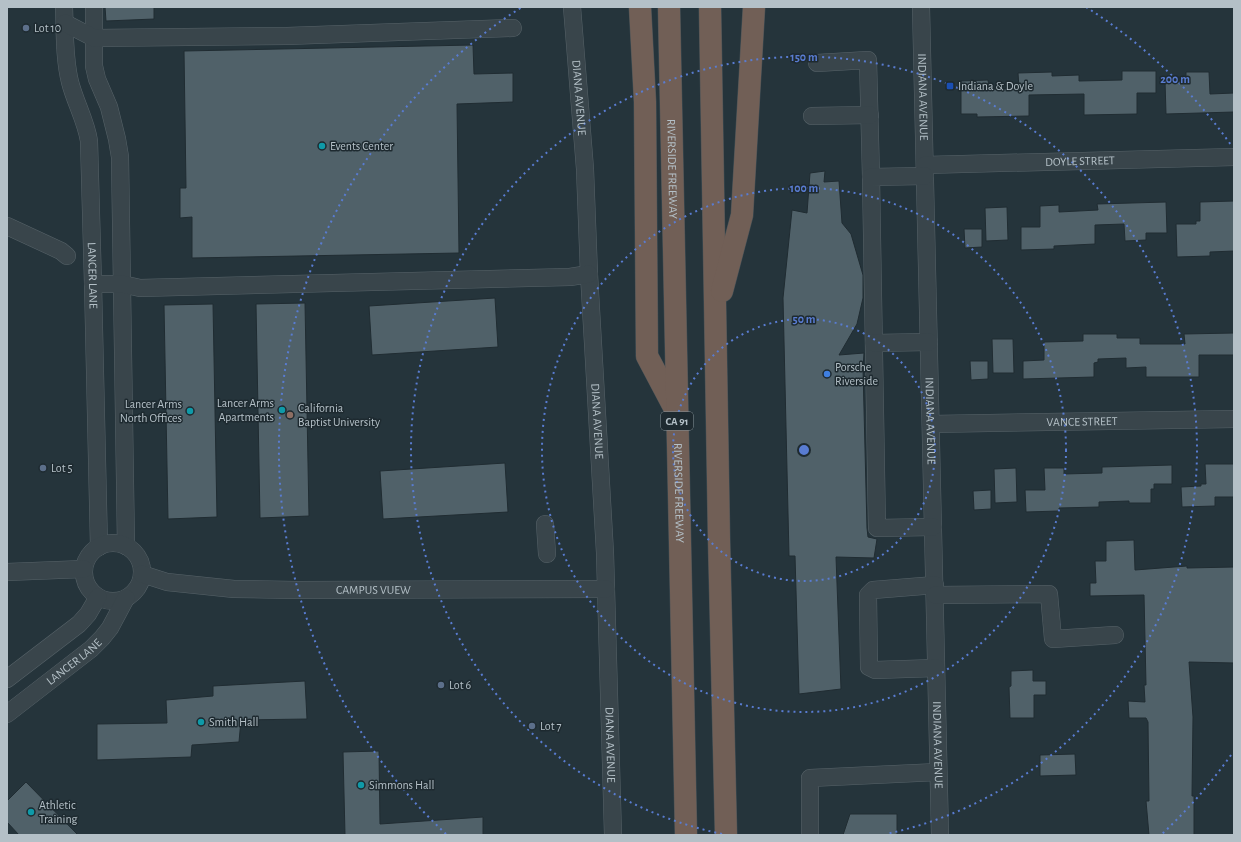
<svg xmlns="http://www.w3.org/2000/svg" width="1241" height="842" viewBox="0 0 1241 842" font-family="'Alegreya Sans',sans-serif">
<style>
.building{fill:#506169;stroke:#202c32}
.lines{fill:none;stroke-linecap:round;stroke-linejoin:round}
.minor-casing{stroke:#576369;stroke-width:18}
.highway-casing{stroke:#445056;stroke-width:23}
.minor{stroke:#39454b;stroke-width:17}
.highway{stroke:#715f56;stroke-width:22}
.ring{fill:none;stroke:#597cd1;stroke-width:2;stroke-dasharray:2 4}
.service-dot{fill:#5c6f8a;stroke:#1e2a30;stroke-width:1.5}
.transit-dot{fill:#1a4fb4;stroke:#1e2a30;stroke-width:1.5}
.culture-dot{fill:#0f9aa8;stroke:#1e2a30;stroke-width:1.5}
.shop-dot{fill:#3f7fe0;stroke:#1e2a30;stroke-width:1.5}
.education-dot{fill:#8d6e63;stroke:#1e2a30;stroke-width:1.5}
.labels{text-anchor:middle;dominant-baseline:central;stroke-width:3;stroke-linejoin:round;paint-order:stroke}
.shield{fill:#1e2a30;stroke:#87939a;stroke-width:1}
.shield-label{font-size:11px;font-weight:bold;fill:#b4c0c7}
.poi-label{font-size:12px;fill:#b4c0c7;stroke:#1e2a30;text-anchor:start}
.street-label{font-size:12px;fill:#b4c0c7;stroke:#1e2a30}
.centre{fill:#597cd1;stroke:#1e2a30;stroke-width:2}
.ring-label{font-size:12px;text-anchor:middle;font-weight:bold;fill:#597cd1;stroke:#1e2a30;stroke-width:3;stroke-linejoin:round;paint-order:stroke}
</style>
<rect width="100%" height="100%" fill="#25343b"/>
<g class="building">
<polygon points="105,7 154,7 154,19 106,21"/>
<polygon points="473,45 474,74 513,73 513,102 457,104 459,253 192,258 192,217 180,218 180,188 186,188 184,51"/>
<polygon points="1122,71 1156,71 1156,93 1137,93 1137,114 1084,115 1084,94 1029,95 1029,116 977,117 977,114 961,114 961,81 988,80 989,89 1019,88 1018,73 1052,72 1052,76 1079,75 1079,81 1122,80"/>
<polygon points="1186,72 1209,72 1210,94 1234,93 1234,112 1166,114 1165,81 1186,81"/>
<polygon points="825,171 824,182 839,181 842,223 851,234 863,275 863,298 857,324 839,355 864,353 863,369 867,528 868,537 877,539 874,558 836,557 841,689 799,694 795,556 789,556 783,298 792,210 807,213 810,173"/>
<polygon points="1234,201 1234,251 1210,252 1210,256 1177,257 1176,224 1196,224 1196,221 1200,221 1200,202"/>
<polygon points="1166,202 1167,233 1146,233 1146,240 1125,241 1124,224 1095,225 1095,244 1054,246 1054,249 1021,250 1021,227 1040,227 1040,206 1059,205 1059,212 1098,210 1097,204"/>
<polygon points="1007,207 1008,240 986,241 985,208"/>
<polygon points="964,229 982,229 982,247 965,248"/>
<polygon points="495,298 498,347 372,355 369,306"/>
<polygon points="305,303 309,516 260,518 256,304"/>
<polygon points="213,304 217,517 168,519 164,305"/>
<polygon points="1234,333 1234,355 1199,355 1199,377 1146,377 1146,367 1126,368 1126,358 1098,359 1098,362 1094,363 1094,377 1023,379 1023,361 1044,360 1044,342 1083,341 1083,334 1117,334 1117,338 1140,338 1140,344 1185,344 1184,334"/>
<polygon points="992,339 1013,339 1014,373 993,373"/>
<polygon points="970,361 988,361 988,379 971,380"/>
<polygon points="505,463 508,512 383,519 380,471"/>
<polygon points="1205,464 1234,464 1234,497 1215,497 1215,506 1182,507 1181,487 1201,486 1201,484 1206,484"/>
<polygon points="1172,465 1172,484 1154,484 1154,489 1151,489 1151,503 1129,503 1129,501 1099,502 1099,507 1059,508 1059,511 1026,512 1025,490 1045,490 1044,468 1064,468 1064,474 1102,473 1102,467"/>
<polygon points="1016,468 1017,502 995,503 994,469"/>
<polygon points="991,490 991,509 974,510 973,491"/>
<polygon points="1134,540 1135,570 1187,566 1187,568 1234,567 1234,663 1189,662 1193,717 1192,796 1194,796 1194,835 1149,835 1146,801 1149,801 1148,722 1146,718 1129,718 1128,701 1145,702 1144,685 1146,685 1144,595 1090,596 1090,583 1096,583 1095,561 1106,561 1106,541"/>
<polygon points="1033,670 1033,681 1046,681 1046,695 1034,695 1034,718 1010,718 1009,687 1011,686 1011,671"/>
<polygon points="305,681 307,719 241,720 239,742 192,745 191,757 97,760 97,724 167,723 166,700 213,696 213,686"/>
<polygon points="379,751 380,824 483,817 483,835 345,835 343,752"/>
<polygon points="1075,754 1076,775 1040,776 1040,755"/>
<polygon points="26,782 78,835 19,835 7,822 7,801"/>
<polygon points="850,814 897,814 897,835 843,835"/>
</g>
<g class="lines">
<defs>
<g id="minor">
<path id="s1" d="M64,7C65,31 64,58 70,82C75,102 86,121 89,141L93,284L99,547"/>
<polyline points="94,7 94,66 97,79 109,107 117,139 120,157 126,546"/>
<path id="s2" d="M572,7L585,169L589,274L605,553L613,835"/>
<path id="s3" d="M921,7L940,835"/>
<polyline points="65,23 94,38 287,36 513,28"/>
<polyline points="817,63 868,60 871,177"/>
<polyline points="812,116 870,115"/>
<path id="s4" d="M925,165L1234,157"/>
<polyline points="925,176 871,177 877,528 933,527"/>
<polyline points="7,226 61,251 67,256"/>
<polyline points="93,284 122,284 140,288 570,277 589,274"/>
<polyline points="874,343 929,342"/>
<path id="s5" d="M931,424L1234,419"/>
<polyline points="545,524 547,554"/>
<circle cx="113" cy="572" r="29"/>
<polyline points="7,572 84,569"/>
<path id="s6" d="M142,574L167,582L234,589L296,590L606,589"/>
<polyline points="935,585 873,590 868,595 869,667 875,670 936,668"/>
<polyline points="935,595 1049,594 1053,639 1115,635"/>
<polyline points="7,679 79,624 88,614 98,597"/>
<path id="s7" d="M7,714L91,649L102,638L110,628L126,598"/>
<polyline points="810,835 810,778 938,772"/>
</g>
<g id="highway">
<polyline points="640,7 645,102 647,356 675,409"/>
<path id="s8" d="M669,7L686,835"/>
<polyline points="710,7 719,539 726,835"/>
<polyline points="722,291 742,215 754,7"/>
</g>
</defs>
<use href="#minor" class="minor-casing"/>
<use href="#highway" class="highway-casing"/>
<use href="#minor" class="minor"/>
<use href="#highway" class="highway"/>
</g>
<g class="ring">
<circle cx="804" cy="450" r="131"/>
<circle cx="804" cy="450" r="262"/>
<path d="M722 834A393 393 0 1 1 886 834"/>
<path d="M1231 755A525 525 0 0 1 1162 834M446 834A525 525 0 0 1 522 7M1086 7A525 525 0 0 1 1231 145"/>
</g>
<g class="service-dot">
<circle cx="26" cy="28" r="4"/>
<circle cx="43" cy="468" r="4"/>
<circle cx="441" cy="685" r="4"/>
<circle cx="532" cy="726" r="4"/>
</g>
<rect class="transit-dot" x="946" y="82" width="8" height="8" rx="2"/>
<g class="culture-dot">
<circle cx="322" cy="146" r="4"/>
<circle cx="282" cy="410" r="4"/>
<circle cx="190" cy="411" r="4"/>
<circle cx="201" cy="722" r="4"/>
<circle cx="361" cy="785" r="4"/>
<circle cx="31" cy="812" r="4"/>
</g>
<circle class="shop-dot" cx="827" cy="374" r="4"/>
<circle class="education-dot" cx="290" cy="415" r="4"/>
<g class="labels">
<rect class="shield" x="661" y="412" width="32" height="18" rx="3"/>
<g class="shield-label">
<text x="677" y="421">CA 91</text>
</g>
<g class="poi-label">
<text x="34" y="28">Lot 10</text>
<text x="958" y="86">Indiana &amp; Doyle</text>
<text x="330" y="146">Events Center</text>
<text x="835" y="367">Porsche<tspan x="835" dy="14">Riverside</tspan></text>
<text x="274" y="403" text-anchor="end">Lancer Arms<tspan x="274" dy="14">Apartments</tspan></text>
<text x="182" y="404" text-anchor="end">Lancer Arms<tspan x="182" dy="14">North Offices</tspan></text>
<text x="298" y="408">California<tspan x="298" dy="14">Baptist University</tspan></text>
<text x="51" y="468">Lot 5</text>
<text x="449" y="685">Lot 6</text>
<text x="209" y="722">Smith Hall</text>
<text x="540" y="726">Lot 7</text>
<text x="369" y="785">Simmons Hall</text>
<text x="39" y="805">Athletic<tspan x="39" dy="14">Training</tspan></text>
</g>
<g class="street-label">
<text stroke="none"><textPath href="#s2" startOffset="91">DIANA AVENUE</textPath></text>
<text stroke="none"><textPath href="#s3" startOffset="90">INDIANA AVENUE</textPath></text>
<text stroke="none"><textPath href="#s4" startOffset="155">DOYLE STREET</textPath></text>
<text stroke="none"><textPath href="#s8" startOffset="162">RIVERSIDE FREEWAY</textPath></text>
<text stroke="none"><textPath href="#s1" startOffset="272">LANCER LANE</textPath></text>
<text stroke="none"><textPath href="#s2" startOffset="415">DIANA AVENUE</textPath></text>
<text stroke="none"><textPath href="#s3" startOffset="414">INDIANA AVENUE</textPath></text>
<text stroke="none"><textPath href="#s5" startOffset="151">VANCE STREET</textPath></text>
<text stroke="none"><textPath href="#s8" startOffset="486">RIVERSIDE FREEWAY</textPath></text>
<text stroke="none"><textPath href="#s6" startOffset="233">CAMPUS VUEW</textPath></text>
<text stroke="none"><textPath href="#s7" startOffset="85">LANCER LANE</textPath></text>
<text stroke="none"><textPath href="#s2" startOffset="739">DIANA AVENUE</textPath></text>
<text stroke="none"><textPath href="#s3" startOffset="738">INDIANA AVENUE</textPath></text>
</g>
</g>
<circle cx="804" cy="450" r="6" class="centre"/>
<g class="ring-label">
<text x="804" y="61">150 m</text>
<text x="1175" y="83">200 m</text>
<text x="804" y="192">100 m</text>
<text x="804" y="323">50 m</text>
</g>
<rect width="1241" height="842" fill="none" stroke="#b4c0c7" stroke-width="16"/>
</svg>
